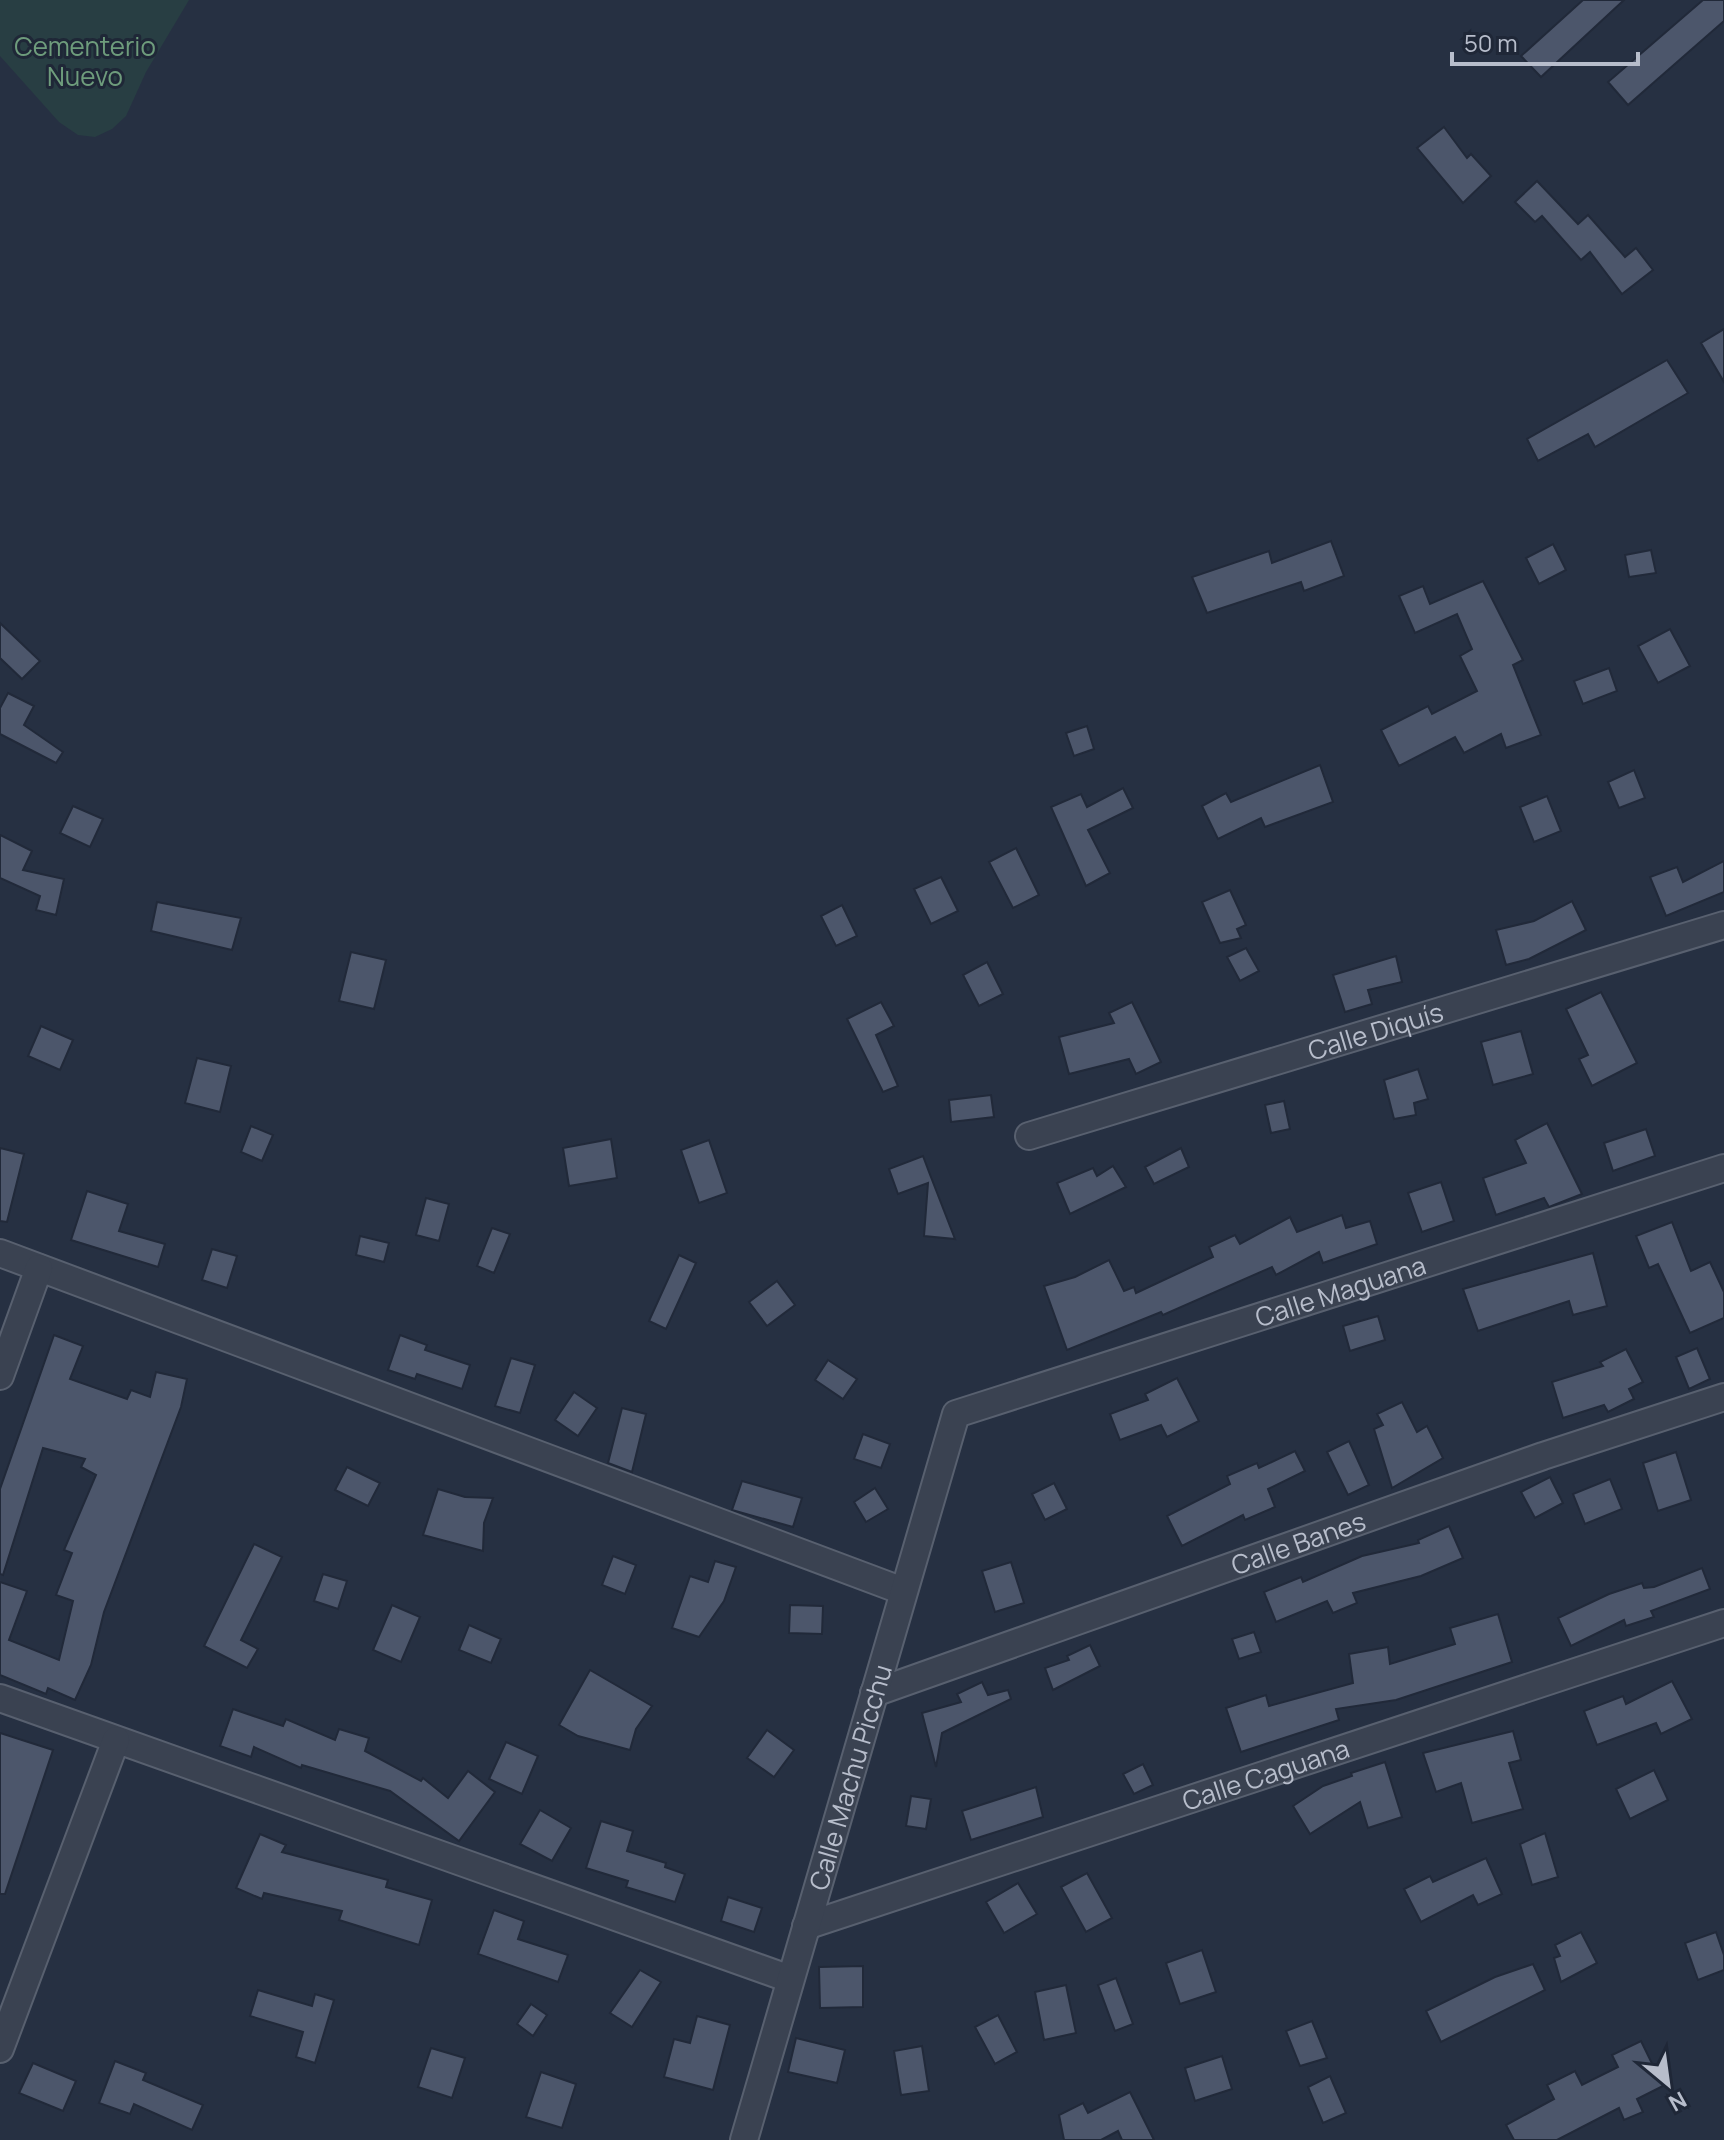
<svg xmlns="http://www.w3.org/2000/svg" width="1724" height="2140" viewBox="0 0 1724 2140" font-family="Manrope,sans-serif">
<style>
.green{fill:#283e43}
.building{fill:#4c566b;stroke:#212939;stroke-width:2}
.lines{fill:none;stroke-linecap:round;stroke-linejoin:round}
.minor-casing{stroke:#58606f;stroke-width:30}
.minor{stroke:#3a4251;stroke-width:26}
.labels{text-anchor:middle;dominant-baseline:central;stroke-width:6;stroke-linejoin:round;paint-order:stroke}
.park-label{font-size:26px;fill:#6e9c7c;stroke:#1f2737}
.street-label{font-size:26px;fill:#b7bdcb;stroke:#1f2737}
</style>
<rect width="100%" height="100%" fill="#263042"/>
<polygon class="green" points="0,0 189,0 146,72 126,116 112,129 95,137 78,135 59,122 0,56"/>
<g class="building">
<polygon points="1583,0 1624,0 1541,77 1521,56"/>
<polygon points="1703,0 1724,0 1724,21 1628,105 1608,82"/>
<polygon points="1444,127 1467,158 1471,154 1491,176 1463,203 1417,148"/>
<polygon points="1537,181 1578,224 1588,215 1625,257 1636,248 1653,270 1622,294 1590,252 1581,260 1542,216 1535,222 1515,202"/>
<polygon points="1724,329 1724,382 1701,343"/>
<polygon points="1667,360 1688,393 1595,447 1588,434 1538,461 1527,439"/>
<polygon points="1331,541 1344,576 1304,591 1301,582 1207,613 1192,577 1269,551 1272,563"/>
<polygon points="1553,544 1566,570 1539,584 1526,558"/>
<polygon points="1651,550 1656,573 1629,577 1625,555"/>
<polygon points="1483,581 1523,660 1513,665 1541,735 1506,748 1501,734 1464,753 1455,737 1399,766 1381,730 1428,706 1432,714 1477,691 1460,656 1472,649 1457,614 1415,633 1399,596 1423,586 1430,604"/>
<polygon points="0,623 40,661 22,679 0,658"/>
<polygon points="1670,629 1690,666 1658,683 1638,646"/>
<polygon points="1609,668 1617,691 1583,704 1574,681"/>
<polygon points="8,693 34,706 24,725 63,752 56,763 0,734 0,708"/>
<polygon points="1087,726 1094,749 1074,756 1066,733"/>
<polygon points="1320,765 1333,802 1265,827 1261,818 1218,839 1202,806 1226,793 1231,802"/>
<polygon points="1634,770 1645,798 1619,808 1608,782"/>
<polygon points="1123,788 1133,808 1088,830 1110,873 1086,886 1051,807 1081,794 1087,807"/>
<polygon points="1547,796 1561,831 1534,842 1520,807"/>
<polygon points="73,806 103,819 90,847 60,833"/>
<polygon points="0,835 32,851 23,870 64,879 56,915 36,910 40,896 0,878"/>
<polygon points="1016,848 1039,895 1013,908 989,862"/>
<polygon points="1724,861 1724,892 1666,916 1650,877 1677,867 1683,882"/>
<polygon points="941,877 958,911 931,924 914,889"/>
<polygon points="1230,890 1246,925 1237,929 1241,938 1220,943 1202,902"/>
<polygon points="1572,901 1586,930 1529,959 1506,965 1496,930 1534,921"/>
<polygon points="157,902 241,918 232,950 151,931"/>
<polygon points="842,905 857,936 836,946 821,916"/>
<polygon points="1246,948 1259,971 1240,981 1227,957"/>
<polygon points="351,952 386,960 374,1009 339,1001"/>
<polygon points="1396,956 1402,982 1368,990 1372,1004 1345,1012 1333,975"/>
<polygon points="987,962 1003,994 979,1006 963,975"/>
<polygon points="1601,992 1637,1063 1592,1086 1579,1059 1588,1055 1566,1009"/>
<polygon points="881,1002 894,1026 876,1035 898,1086 883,1092 847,1019"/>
<polygon points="1132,1002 1161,1062 1136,1074 1129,1059 1069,1074 1059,1037 1114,1023 1109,1013"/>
<polygon points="41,1026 73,1040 60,1070 28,1056"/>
<polygon points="1521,1031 1533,1074 1493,1085 1481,1042"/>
<polygon points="197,1058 231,1066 220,1112 185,1103"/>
<polygon points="1418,1069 1428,1099 1414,1103 1416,1115 1394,1119 1384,1080"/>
<polygon points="991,1095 994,1117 951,1122 949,1100"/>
<polygon points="1284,1101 1290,1129 1271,1133 1265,1105"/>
<polygon points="1547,1123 1582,1194 1549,1207 1544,1198 1496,1215 1483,1178 1526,1163 1515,1140"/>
<polygon points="251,1126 273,1135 262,1161 241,1152"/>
<polygon points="1646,1129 1655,1156 1613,1171 1604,1143"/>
<polygon points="611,1139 617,1178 569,1186 563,1148"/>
<polygon points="709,1140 727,1193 699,1203 681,1150"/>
<polygon points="0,1148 24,1154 7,1222 0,1221"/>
<polygon points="1181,1148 1189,1167 1154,1184 1145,1167"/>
<polygon points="923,1156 929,1172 955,1239 924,1236 928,1183 898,1194 889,1169"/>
<polygon points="1113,1166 1126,1187 1070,1214 1057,1183 1093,1168 1097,1176"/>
<polygon points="1441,1182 1454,1221 1422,1232 1408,1193"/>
<polygon points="87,1191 128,1204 119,1231 165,1244 158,1267 71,1240"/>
<polygon points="426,1198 449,1204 439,1241 416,1235"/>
<polygon points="1342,1215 1346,1228 1370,1221 1377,1244 1323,1263 1319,1252 1276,1275 1272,1267 1163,1315 1161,1312 1067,1350 1044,1286 1075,1277 1109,1260 1124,1291 1134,1287 1136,1293 1213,1257 1209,1247 1235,1235 1240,1244 1290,1217 1297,1232"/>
<polygon points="1672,1222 1691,1271 1710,1262 1724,1292 1724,1318 1690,1333 1658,1264 1649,1268 1636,1236"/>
<polygon points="492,1228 510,1234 494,1273 477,1266"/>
<polygon points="360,1236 389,1243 384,1262 356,1255"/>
<polygon points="212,1249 237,1256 227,1288 202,1280"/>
<polygon points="1593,1253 1607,1306 1573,1315 1569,1301 1478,1331 1463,1289"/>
<polygon points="679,1255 696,1263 666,1329 649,1321"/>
<polygon points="777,1281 795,1305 767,1326 749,1302"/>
<polygon points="1378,1316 1385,1340 1350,1351 1343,1326"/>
<polygon points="54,1335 83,1346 70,1379 127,1399 131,1390 150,1397 156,1372 187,1379 181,1407 104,1612 91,1665 75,1700 48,1688 46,1694 0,1675 0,1582 27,1591 9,1640 59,1660 73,1601 56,1595 72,1553 64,1550 96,1475 81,1467 85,1459 43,1448 3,1575 0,1574 0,1489"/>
<polygon points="400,1335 427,1345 425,1350 470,1365 462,1389 417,1374 415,1379 388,1370"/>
<polygon points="1697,1348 1710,1379 1689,1389 1676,1357"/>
<polygon points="1626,1349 1643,1382 1629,1389 1634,1399 1608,1412 1604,1405 1563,1418 1552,1382 1603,1366 1600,1362"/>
<polygon points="511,1358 535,1365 520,1413 495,1406"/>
<polygon points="828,1360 857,1379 843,1399 815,1380"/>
<polygon points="1177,1378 1199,1421 1167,1437 1161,1425 1120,1440 1110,1414 1148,1400 1145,1394"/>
<polygon points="574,1392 597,1408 578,1436 555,1420"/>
<polygon points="1402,1402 1417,1432 1427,1426 1443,1458 1392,1488 1374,1429 1383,1425 1377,1414"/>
<polygon points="622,1408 646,1414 632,1472 608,1463"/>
<polygon points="863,1434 890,1444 881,1468 854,1459"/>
<polygon points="1349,1441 1369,1485 1348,1495 1327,1452"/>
<polygon points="1295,1451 1305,1471 1268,1489 1275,1507 1245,1520 1243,1515 1182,1546 1167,1516 1230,1484 1227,1476 1257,1463 1259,1468"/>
<polygon points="1676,1452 1691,1500 1658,1511 1643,1463"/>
<polygon points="347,1467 380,1483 368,1506 335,1490"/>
<polygon points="1550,1477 1563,1503 1535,1518 1521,1492"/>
<polygon points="1610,1479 1622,1509 1585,1524 1573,1494"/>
<polygon points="742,1481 802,1498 793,1527 732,1510"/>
<polygon points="1054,1483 1067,1509 1045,1520 1032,1494"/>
<polygon points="875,1488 888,1509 866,1522 854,1502"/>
<polygon points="438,1489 465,1497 493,1498 484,1523 483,1551 423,1535"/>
<polygon points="1449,1526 1463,1558 1421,1576 1353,1593 1357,1603 1333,1613 1327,1601 1276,1622 1264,1592 1301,1577 1303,1582 1362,1556 1419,1543 1418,1540"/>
<polygon points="254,1544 282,1557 241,1640 258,1649 247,1668 204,1646"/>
<polygon points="613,1556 636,1565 625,1594 602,1585"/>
<polygon points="715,1561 736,1567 724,1601 699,1637 672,1628 690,1576 708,1582"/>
<polygon points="1011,1562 1024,1603 995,1612 982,1571"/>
<polygon points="1702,1568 1710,1589 1651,1611 1654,1617 1626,1626 1624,1620 1571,1646 1558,1618 1609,1594 1642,1583 1644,1588 1654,1587"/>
<polygon points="323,1574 347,1581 338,1609 314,1601"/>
<polygon points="392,1605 420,1617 401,1662 373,1650"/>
<polygon points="790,1605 823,1606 822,1634 789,1633"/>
<polygon points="1498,1614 1512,1662 1396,1700 1336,1709 1339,1720 1241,1752 1226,1708 1266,1695 1269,1706 1353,1683 1349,1654 1388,1647 1390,1664 1455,1644 1450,1628"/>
<polygon points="469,1625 501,1639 491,1663 459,1650"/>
<polygon points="1254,1632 1261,1652 1239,1659 1232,1639"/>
<polygon points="1090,1645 1100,1666 1053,1690 1045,1668 1069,1660 1067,1656"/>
<polygon points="590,1670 652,1706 636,1729 630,1750 578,1736 559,1725"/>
<polygon points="1672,1681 1692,1719 1661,1734 1656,1723 1597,1745 1584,1711 1623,1696 1626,1704"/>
<polygon points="982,1682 988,1695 1008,1690 1011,1699 942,1733 936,1767 922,1713 961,1702 957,1694"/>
<polygon points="233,1709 283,1726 286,1719 335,1740 339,1729 369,1738 365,1751 421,1781 423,1778 448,1798 468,1771 495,1792 459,1841 390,1791 302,1765 301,1768 254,1747 251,1757 220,1746"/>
<polygon points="767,1730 794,1750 774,1777 747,1758"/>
<polygon points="1513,1731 1521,1760 1509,1763 1523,1809 1472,1823 1461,1783 1436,1792 1423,1753"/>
<polygon points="0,1733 53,1750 5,1894 0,1894"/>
<polygon points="506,1742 538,1756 522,1794 489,1779"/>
<polygon points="1385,1762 1402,1817 1368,1828 1360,1802 1310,1834 1293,1806 1323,1786 1352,1776 1351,1773"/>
<polygon points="1143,1764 1153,1785 1134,1794 1123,1774"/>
<polygon points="1654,1770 1668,1800 1630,1819 1616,1789"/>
<polygon points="1036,1787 1043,1817 971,1840 962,1811"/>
<polygon points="911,1796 931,1799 926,1829 906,1826"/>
<polygon points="540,1810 571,1828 552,1861 520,1844"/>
<polygon points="601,1821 633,1831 627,1851 666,1863 665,1867 685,1874 675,1902 626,1887 628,1881 586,1868"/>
<polygon points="1545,1833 1558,1877 1532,1885 1520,1844"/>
<polygon points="260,1834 286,1845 282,1852 388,1880 386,1887 432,1900 419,1945 339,1920 342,1911 264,1893 262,1899 236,1888"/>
<polygon points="1486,1858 1502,1894 1478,1905 1473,1895 1421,1922 1404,1889 1430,1876 1433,1882"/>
<polygon points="1087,1873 1112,1918 1086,1932 1061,1887"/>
<polygon points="1018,1883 1037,1914 1004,1933 986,1902"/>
<polygon points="728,1897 762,1908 754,1932 721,1921"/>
<polygon points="494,1910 524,1921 518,1939 568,1955 558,1982 478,1954"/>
<polygon points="1581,1932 1597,1963 1561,1982 1554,1958 1560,1956 1555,1945"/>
<polygon points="1716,1932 1724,1955 1724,1970 1698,1980 1685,1943"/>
<polygon points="1202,1950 1216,1992 1180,2004 1166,1963"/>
<polygon points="1533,1964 1545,1990 1441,2042 1426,2011 1495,1977"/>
<polygon points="863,1966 863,2007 820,2008 819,1967"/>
<polygon points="640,1970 661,1982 632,2027 610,2013"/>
<polygon points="1116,1978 1133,2024 1115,2031 1098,1985"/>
<polygon points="1066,1985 1076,2033 1044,2040 1035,1992"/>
<polygon points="258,1990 312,2006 315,1994 334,2000 315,2063 296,2057 303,2032 250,2016"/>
<polygon points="531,2004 547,2015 533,2036 517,2024"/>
<polygon points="998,2015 1017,2052 995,2064 975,2027"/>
<polygon points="697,2016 730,2025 713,2090 664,2077 674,2039 690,2043"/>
<polygon points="1312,2021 1327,2058 1300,2066 1286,2031"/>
<polygon points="796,2038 845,2050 837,2083 788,2072"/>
<polygon points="1641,2041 1663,2086 1637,2099 1643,2112 1624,2120 1619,2108 1557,2140 1514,2140 1506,2125 1554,2099 1547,2085 1575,2071 1582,2085 1618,2067 1612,2055"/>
<polygon points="922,2046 929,2091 901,2095 894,2051"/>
<polygon points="431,2048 465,2058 452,2098 418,2087"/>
<polygon points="1222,2056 1232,2089 1195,2101 1185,2068"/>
<polygon points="115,2061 146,2073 143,2080 203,2105 192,2130 134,2104 130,2114 99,2103"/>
<polygon points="33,2063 76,2081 63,2111 19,2093"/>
<polygon points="541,2072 576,2084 562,2128 526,2117"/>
<polygon points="1330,2076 1346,2113 1323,2123 1308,2087"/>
<polygon points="1130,2092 1154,2140 1122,2140 1118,2131 1101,2140 1064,2140 1059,2115 1083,2103 1088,2113"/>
</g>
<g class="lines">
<defs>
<g id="minor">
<path id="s1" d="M1029,1136L1724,925"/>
<polyline points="0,1253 903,1591"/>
<polyline points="0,1376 39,1268"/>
<path id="s2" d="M874,1693L1543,1456L1724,1397"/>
<polyline points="0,1698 790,1979"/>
<path id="s3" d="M806,1926L1724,1623"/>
<polyline points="0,2049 116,1740"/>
<path id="s4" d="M744,2140L956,1414L1724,1168"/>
</g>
</defs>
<use href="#minor" class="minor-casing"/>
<use href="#minor" class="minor"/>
</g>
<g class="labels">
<g class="park-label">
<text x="85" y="46">Cementerio<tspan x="85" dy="30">Nuevo</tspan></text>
</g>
<g class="street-label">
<text stroke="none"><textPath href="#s1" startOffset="362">Calle Diquís</textPath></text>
<text stroke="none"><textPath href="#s4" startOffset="1160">Calle Maguana</textPath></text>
<text stroke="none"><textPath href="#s2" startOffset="450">Calle Banes</textPath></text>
<text stroke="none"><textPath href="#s3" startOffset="484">Calle Caguana</textPath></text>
<text stroke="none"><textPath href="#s4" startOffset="378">Calle Machu Picchu</textPath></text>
</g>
</g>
<g transform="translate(1668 2084) rotate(151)" stroke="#1f2737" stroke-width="6" paint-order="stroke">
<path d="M0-6L14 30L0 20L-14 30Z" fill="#b7bdcb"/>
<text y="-12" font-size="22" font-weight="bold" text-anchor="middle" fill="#b7bdcb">N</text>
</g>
<path d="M1452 52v12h186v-12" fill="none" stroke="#b7bdcb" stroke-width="4"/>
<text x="1464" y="52" font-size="24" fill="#b7bdcb" stroke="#1f2737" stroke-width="6" paint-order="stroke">50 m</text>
</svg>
